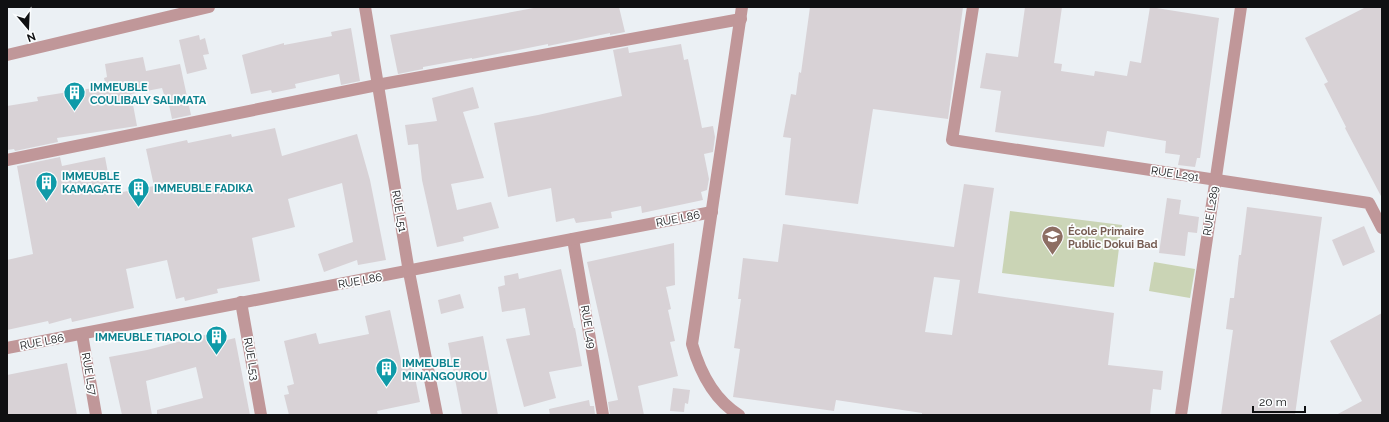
<svg xmlns="http://www.w3.org/2000/svg" width="1389" height="422" viewBox="0 0 1389 422" font-family="Raleway,sans-serif">
<style>
.green{fill:#cad4b5}
.building{fill:#d8d2d6;fill-rule:evenodd}
.lines{fill:none;stroke-linecap:round;stroke-linejoin:round}
.minor{stroke:#c09799;stroke-width:12}
.labels{text-anchor:middle;dominant-baseline:central;stroke-width:3.5;stroke-linejoin:round;paint-order:stroke}
.culture-label{font-size:11px;font-weight:bold;fill:#0d838f;stroke:#fbfdfe;text-anchor:start}
.street-label{font-size:11px;fill:#0f1012;stroke:#fbfdfe}
.education-label{font-size:11px;font-weight:bold;fill:#785e54;stroke:#fbfdfe;text-anchor:start}
</style>
<rect width="100%" height="100%" fill="#ebf0f4"/>
<g class="green">
<polygon points="1010,211 1122,225 1114,287 1002,273"/>
<polygon points="1154,262 1195,269 1190,298 1149,291"/>
</g>
<g class="building">
<polygon points="539,7 619,7 625,32 610,35 610,33 548,46 548,44 472,59 472,58 423,67 423,69 398,74 390,35"/>
<polygon points="810,7 963,7 948,119 873,109 858,204 785,195 791,138 783,137 791,94 796,95 799,72 801,73"/>
<polygon points="1025,7 1062,7 1054,63 1062,64 1061,71 1094,76 1095,71 1127,76 1130,61 1141,63 1150,7 1219,18 1200,158 1197,158 1195,167 1178,165 1180,155 1165,153 1166,141 1107,131 1104,147 995,132 1001,91 980,88 986,53 1018,57"/>
<polygon points="1366,7 1382,7 1382,198 1345,128 1346,127 1324,84 1328,82 1305,38"/>
<polygon points="351,28 360,81 341,85 339,74 295,84 296,88 272,93 271,90 251,94 242,55 284,43 284,45 332,36 331,32"/>
<polygon points="199,35 200,40 205,38 209,54 203,55 207,69 187,74 179,40"/>
<polygon points="681,44 684,60 688,59 702,128 713,126 715,137 713,152 704,154 709,179 707,190 701,192 703,200 642,213 641,206 611,212 612,218 576,223 574,218 556,222 551,188 508,197 494,123 538,115 622,96 613,50 628,47 629,53"/>
<polygon points="143,57 146,71 180,64 191,115 172,119 168,100 166,101 162,88 131,94 137,126 57,138 58,142 15,151 14,149 7,150 7,106 38,101 37,97 106,86 104,78 107,77 105,64"/>
<polygon points="473,87 479,108 463,112 484,178 451,184 457,210 491,202 499,228 463,237 464,241 437,247 422,180 418,144 408,145 405,125 437,121 432,98"/>
<polygon points="275,128 282,156 357,134 370,180 386,260 358,265 357,260 324,272 318,254 353,242 342,183 288,199 295,227 252,238 260,281 217,289 218,293 185,301 184,297 176,299 167,260 126,269 134,308 72,322 71,318 49,324 48,321 7,330 7,260 33,254 17,166 60,157 62,166 105,157 112,194 154,186 146,149 187,140 188,143 231,134 232,137"/>
<path d="M964,184L994,188L978,293L1114,313L1108,365L1163,371L1161,390L1153,389L1150,415H922V413L836,400L834,411L733,397L740,349L734,348L741,299H738L743,258L778,262L783,224L954,247ZM934,277L960,280L952,335L925,332Z"/>
<polygon points="1167,198 1181,200 1179,214 1199,217 1197,233 1188,232 1185,256 1159,253"/>
<polygon points="1247,207 1322,217 1295,415 1221,415 1233,330 1226,329 1230,298 1234,298 1239,255 1241,255"/>
<polygon points="1364,226 1375,252 1343,266 1332,240"/>
<polygon points="674,243 675,285 666,287 671,309 668,310 675,341 670,342 678,376 638,386 644,415 610,415 608,402 618,400 587,262"/>
<polygon points="561,269 574,328 575,328 582,366 549,372 556,398 524,407 506,339 530,335 525,308 502,312 498,287 505,285 504,276 518,273 519,279"/>
<polygon points="460,294 464,308 441,314 438,300"/>
<polygon points="390,310 402,365 412,363 420,402 377,411 378,415 289,415 284,395 289,394 287,386 294,384 284,341 316,333 319,344 369,334 365,316"/>
<polygon points="1382,313 1382,415 1336,415 1362,401 1330,341"/>
<polygon points="220,331 223,341 235,338 250,415 157,415 157,410 203,398 196,367 146,381 152,415 122,415 109,357 147,350"/>
<polygon points="483,336 498,415 462,415 448,343"/>
<polygon points="67,363 77,415 7,415 7,375"/>
<polygon points="673,388 690,390 688,404 685,403 684,412 670,411"/>
<polygon points="589,400 590,406 594,406 595,415 550,415 549,409"/>
</g>
<g class="lines">
<g class="minor">
<polyline points="365,7 409,272 437,415"/>
<polyline points="973,7 952,140 1369,203 1382,228"/>
<polyline points="7,55 209,7"/>
<polyline points="7,160 377,85 741,19"/>
<polyline points="573,239 603,415"/>
<polyline points="241,302 261,415"/>
<polyline points="82,334 96,415"/>
<polyline points="7,348 712,212"/>
<path d="M739,415C713,399 700,372 692,344L742,7"/>
<polyline points="1181,415 1241,7"/>
</g>
</g>
<defs>
<symbol id="building-pin" viewBox="-11 -11 22 30"><path d="M0 17L-7.5 6A9.5 9.5 0 1 1 7.5 6Z" fill="#0f9aa8" stroke="#fbfdfe"/><path d="M-4-6H4V6H1V3H-1V6H-4ZM-2.5-4.3h1.7v1.8h-1.7ZM.8-4.3h1.7v1.8H.8ZM-2.5-1h1.7V.8h-1.7ZM.8-1h1.7V.8H.8Z" fill="#fff"/></symbol>
<symbol id="school-pin" viewBox="-11 -11 22 30"><path d="M0 17L-7.5 6A9.5 9.5 0 1 1 7.5 6Z" fill="#8d6e63" stroke="#fbfdfe"/><path d="M0-5L7-2L0 1L-7-2ZM-4 1L0 2.5L4 1V4Q0 6-4 4Z" fill="#fff"/></symbol>
</defs>
<g fill-rule="evenodd">
<use href="#building-pin" x="62" y="80" width="25" height="34"/>
<use href="#building-pin" x="34" y="170" width="25" height="34"/>
<use href="#building-pin" x="126" y="176" width="25" height="34"/>
<use href="#school-pin" x="1040" y="224" width="25" height="34"/>
<use href="#building-pin" x="204" y="324" width="25" height="34"/>
<use href="#building-pin" x="374" y="356" width="25" height="34"/>
</g>
<g class="labels">
<g class="culture-label">
<text x="90" y="87">IMMEUBLE<tspan x="90" dy="13">COULIBALY SALIMATA</tspan></text>
<text x="62" y="176">IMMEUBLE<tspan x="62" dy="13">KAMAGATE</tspan></text>
<text x="154" y="188">IMMEUBLE FADIKA</text>
<text x="202" y="337" text-anchor="end">IMMEUBLE TIAPOLO</text>
<text x="402" y="363">IMMEUBLE<tspan x="402" dy="13">MINANGOUROU</tspan></text>
</g>
<g class="street-label">
<text transform="translate(1175 174) rotate(8)">RUE L291</text>
<text transform="translate(399 211) rotate(80)">RUE L51</text>
<text transform="translate(1211 211) rotate(-81)">RUE L289</text>
<text transform="translate(678 219) rotate(-11)">RUE L86</text>
<text transform="translate(360 281) rotate(-10)">RUE L86</text>
<text transform="translate(588 327) rotate(80)">RUE L49</text>
<text transform="translate(42 342) rotate(-11)">RUE L86</text>
<text transform="translate(251 359) rotate(80)">RUE L53</text>
<text transform="translate(89 374) rotate(80)">RUE L57</text>
</g>
<g class="education-label">
<text x="1068" y="231">École Primaire<tspan x="1068" dy="13">Public Dokui Bad</tspan></text>
</g>
</g>
<rect width="1389" height="422" fill="none" stroke="#0f1012" stroke-width="16"/>
<g transform="translate(28 28) rotate(161)" stroke="#fbfdfe" stroke-width="3" paint-order="stroke">
<path d="M0-3L7 15L0 10L-7 15Z" fill="#0f1012"/>
<text y="-6" font-size="11" font-weight="bold" text-anchor="middle" fill="#0f1012">N</text>
</g>
<path d="M1253 406v6h52v-6" fill="none" stroke="#0f1012" stroke-width="2"/>
<text x="1259" y="406" font-size="12" fill="#0f1012" stroke="#fbfdfe" stroke-width="3" paint-order="stroke">20 m</text>
</svg>
